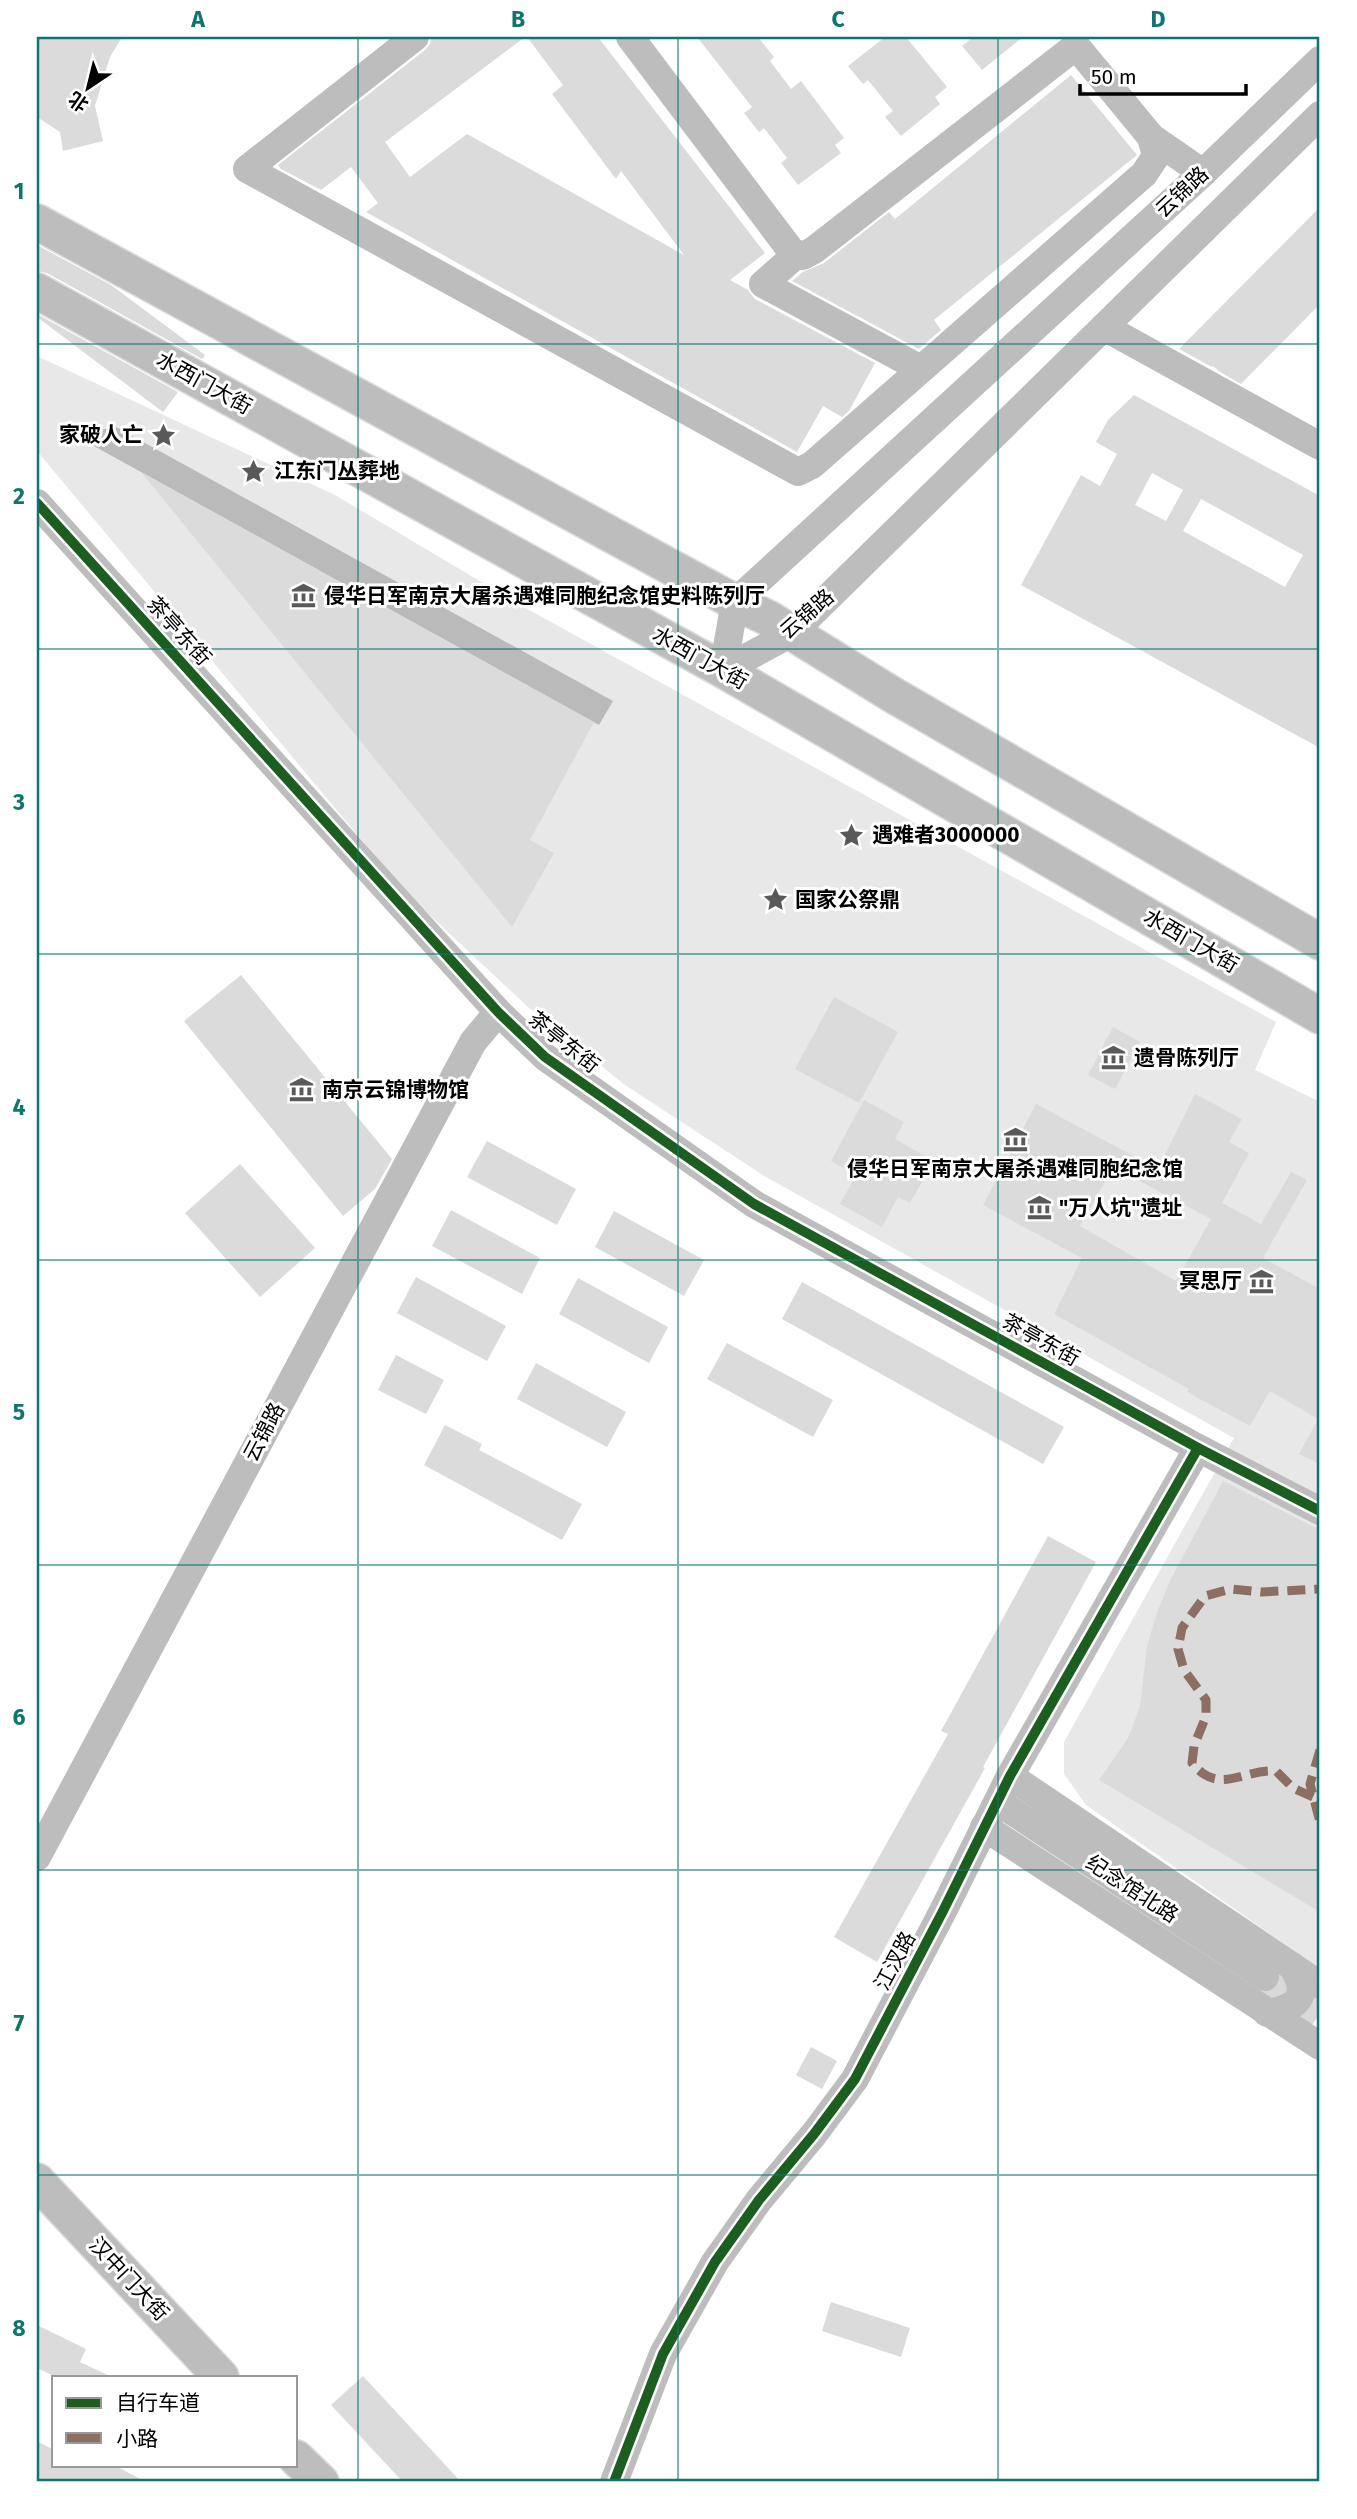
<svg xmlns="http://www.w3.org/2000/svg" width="1357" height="2519" viewBox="0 0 1357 2519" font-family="'Fira Sans','Noto Sans SC',sans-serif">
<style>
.green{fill:#e8e8e8}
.water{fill:#bababa}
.building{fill:#dbdbdb;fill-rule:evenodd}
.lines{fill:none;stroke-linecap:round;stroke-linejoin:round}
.minor-tunnel{stroke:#d9d9d9;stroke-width:28;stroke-dasharray:28 14;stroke-linecap:butt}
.major-casing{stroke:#dbdbdb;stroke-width:38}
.minor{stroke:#bdbdbd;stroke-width:28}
.major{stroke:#bdbdbd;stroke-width:35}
.quiet{stroke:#8d6e63;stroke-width:9;stroke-dasharray:18 9;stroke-linecap:butt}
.cycleway-casing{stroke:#fff;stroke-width:15}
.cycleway{stroke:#1b5e20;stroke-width:10}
.grid{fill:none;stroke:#0f766e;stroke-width:2;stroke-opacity:0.55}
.labels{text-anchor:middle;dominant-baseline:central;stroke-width:6;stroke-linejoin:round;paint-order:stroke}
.street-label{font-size:21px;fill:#000;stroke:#fff}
.poi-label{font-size:21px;font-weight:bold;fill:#000;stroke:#fff;text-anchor:start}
.neatline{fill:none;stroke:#0f766e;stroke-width:2.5}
.grid-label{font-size:23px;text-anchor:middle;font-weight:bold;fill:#0f766e}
</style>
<rect width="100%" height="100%" fill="#fff"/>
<polygon class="green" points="37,356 335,495 522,606 1276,1022 1255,1070 1320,1102 1320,1969 1086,1805 1064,1774 1064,1742 1234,1438 766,1177 625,1085 529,1008 405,892 37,451"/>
<polygon class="water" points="116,427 613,701 599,725 74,435"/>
<g class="building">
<polygon points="37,37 122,37 110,57 95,106 103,141 63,151 60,132 37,117"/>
<polygon points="431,37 525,37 385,142 410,177 467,134 684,255 621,171 616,179 552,94 563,85 527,37 598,37 765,253 730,280 748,290 755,299 875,363 849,411 842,417 823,406 797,452 366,212 378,203 351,167 321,190 281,169 278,165 425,50 430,44"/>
<polygon points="697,37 758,37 774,57 770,61 791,89 801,81 844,138 835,145 841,153 798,185 781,163 787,158 764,128 759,132 744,113 752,107"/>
<polygon points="885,37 906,37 947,87 935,97 940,104 901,136 885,117 893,111 868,80 863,84 848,66"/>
<polygon points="973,37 1023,37 982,70 962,46"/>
<polygon points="1071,75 1137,155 934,320 941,330 919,349 792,281 803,272 824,263 889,212 895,219"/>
<polygon points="1320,207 1320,304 1241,384 1220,372 1213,366 1212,367 1179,349"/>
<polygon points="37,245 111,285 205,355 202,359 47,273 37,271"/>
<polygon points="37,314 178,392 163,412 37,317"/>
<path d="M1134,395L1320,496V748L1021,585L1081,475L1100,486L1117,454L1096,442L1108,420ZM1152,473L1183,490L1166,521L1135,505ZM1201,499L1303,555L1285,587L1183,531Z"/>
<polygon points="141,472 594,722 530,840 554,853 512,927"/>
<polygon points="241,975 392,1159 375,1189 343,1216 184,1021"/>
<polygon points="834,997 898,1032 859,1103 795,1069"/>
<polygon points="1113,1027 1140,1042 1115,1089 1088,1075"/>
<path d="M1195,1094L1242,1119L1229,1142L1249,1153L1222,1203L1261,1224L1291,1172L1307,1180L1263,1258L1320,1289V1464L1299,1454L1318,1419L1270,1391L1250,1426L1187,1392L1189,1389L1054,1314L1082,1258L983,1205L1036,1104L1158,1169ZM1113,1167L1211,1219L1176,1281L1080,1226Z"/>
<polygon points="864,1100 904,1122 895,1139 934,1161 910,1203 898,1197 882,1227 840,1204 856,1175 831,1161"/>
<polygon points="487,1141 576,1189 557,1225 467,1177"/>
<polygon points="240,1164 315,1248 260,1297 185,1213"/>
<polygon points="451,1210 540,1258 522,1294 432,1246"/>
<polygon points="614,1211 704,1260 684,1296 595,1247"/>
<polygon points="416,1277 506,1326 487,1361 397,1313"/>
<polygon points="578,1278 668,1327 649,1363 559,1314"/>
<polygon points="802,1282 1064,1427 1043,1464 782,1319"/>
<polygon points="727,1343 833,1400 813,1437 707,1379"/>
<polygon points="396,1355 444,1380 426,1414 378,1390"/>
<polygon points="536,1363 626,1412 607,1447 517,1399"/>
<polygon points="445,1425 482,1444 479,1450 582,1504 562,1540 424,1465"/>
<polygon points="1223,1481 1320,1530 1320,1912 1099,1780 1128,1738 1140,1707 1147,1646 1157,1612 1170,1581"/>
<polygon points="1048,1536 1096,1562 983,1767 985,1768 877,1962 834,1937 948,1734 941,1731"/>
<polygon points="811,2047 837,2061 822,2089 796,2075"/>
<polygon points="831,2302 910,2328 901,2357 822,2331"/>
<polygon points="37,2325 86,2349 80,2362 112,2377 56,2377 37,2368"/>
<polygon points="363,2376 461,2482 403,2482 331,2405"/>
<polygon points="37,2441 54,2450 54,2465 114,2465 146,2482 37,2482"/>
</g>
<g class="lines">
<polyline class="minor-tunnel" points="1265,1977 1320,2013"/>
<defs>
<g id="major">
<polyline points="37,222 735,602 768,618 893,695 1320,942"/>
<polyline points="37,291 723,670 1320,1016"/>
<polyline points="37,2181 221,2377"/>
<polyline points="296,2458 321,2482"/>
</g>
</defs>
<use href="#major" class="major-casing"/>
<g class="minor">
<polyline points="415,37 247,169 798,472 812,465 1144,174 1156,156 1151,137 1076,46 814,250 803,256 792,252 630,37"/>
<polyline points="1151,137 1203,173"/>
<polyline points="797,254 763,284 921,369"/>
<polyline points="1104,327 1320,446"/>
<polyline points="37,503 498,1012 545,1057 754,1204 1198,1448 1320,1511"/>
<polyline points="723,670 735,602 1203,173 1320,60"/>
<polyline points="723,670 792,633 1320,115"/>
<polyline points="1010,1776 1320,1985"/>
<polyline points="998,1802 1265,1977"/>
<polyline points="984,1827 1320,2046"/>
<polyline points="37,1857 473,1042 498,1012"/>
<path d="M1267,2013C1298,2008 1311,1996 1292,1966"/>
<polyline points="614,2482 663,2354 715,2262 759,2200 814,2134 855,2079 943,1911 1010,1776 1198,1448"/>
</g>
<use href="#major" class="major"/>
<g class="quiet">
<polyline points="1320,1750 1310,1784 1320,1822"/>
<path d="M1313,1797L1293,1788L1276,1771C1242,1769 1219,1796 1192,1763L1194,1746L1206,1716V1700L1184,1670L1178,1649L1182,1628L1205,1596L1231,1589L1261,1592L1320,1589"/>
</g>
<defs>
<g id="cycleway">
<polyline points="37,503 498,1012 545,1057 754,1204 1198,1448 1320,1511"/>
<polyline points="614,2482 663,2354 715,2262 759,2200 814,2134 855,2079 943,1911 1010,1776 1198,1448"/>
</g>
</defs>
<use href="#cycleway" class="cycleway-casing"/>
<use href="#cycleway" class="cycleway"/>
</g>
<path class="grid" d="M358,37V2482M678,37V2482M998,37V2482M37,344H1320M37,649H1320M37,954H1320M37,1260H1320M37,1565H1320M37,1870H1320M37,2175H1320"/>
<defs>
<symbol id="sight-bare" viewBox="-9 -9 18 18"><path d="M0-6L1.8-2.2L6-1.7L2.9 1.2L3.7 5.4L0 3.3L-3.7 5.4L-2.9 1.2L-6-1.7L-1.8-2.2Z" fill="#595959" stroke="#fff" stroke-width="2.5" paint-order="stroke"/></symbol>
<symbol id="museum-bare" viewBox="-9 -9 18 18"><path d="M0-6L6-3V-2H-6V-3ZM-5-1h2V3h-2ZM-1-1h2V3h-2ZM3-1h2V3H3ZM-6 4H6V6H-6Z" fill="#595959" stroke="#fff" stroke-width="2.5" paint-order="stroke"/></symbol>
</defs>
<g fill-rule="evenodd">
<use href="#sight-bare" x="146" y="418" width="35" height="35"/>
<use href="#sight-bare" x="236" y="454" width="35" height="35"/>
<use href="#museum-bare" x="286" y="578" width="35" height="35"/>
<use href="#sight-bare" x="834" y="818" width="35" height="35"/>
<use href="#sight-bare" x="758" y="882" width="35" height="35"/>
<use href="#museum-bare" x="1096" y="1040" width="35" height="35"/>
<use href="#museum-bare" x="284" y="1072" width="35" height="35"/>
<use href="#museum-bare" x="998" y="1122" width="35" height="35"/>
<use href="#museum-bare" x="1022" y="1190" width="35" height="35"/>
<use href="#museum-bare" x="1244" y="1264" width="35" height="35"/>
</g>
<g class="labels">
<g class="street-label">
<text transform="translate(1182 192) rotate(-43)">云锦路</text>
<text transform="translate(204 383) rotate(29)">水西门大街</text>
<text transform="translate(807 614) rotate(-41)">云锦路</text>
<text transform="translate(179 631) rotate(48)">茶亭东街</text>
<text transform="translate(700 658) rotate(29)">水西门大街</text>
<text transform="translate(1191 941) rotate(30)">水西门大街</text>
<text transform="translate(564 1042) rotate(39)">茶亭东街</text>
<text transform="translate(1041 1340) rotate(29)">茶亭东街</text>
<text transform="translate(264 1432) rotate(-62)">云锦路</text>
<text transform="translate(1132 1889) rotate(33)">纪念馆北路</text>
<text transform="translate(895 1961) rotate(-62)">江汊路</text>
<text transform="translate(129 2279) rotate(47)">汉中门大街</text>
</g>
<g class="poi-label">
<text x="143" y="435" text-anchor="end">家破人亡</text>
<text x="274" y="471">江东门丛葬地</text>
<text x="324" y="596">侵华日军南京大屠杀遇难同胞纪念馆史料陈列厅</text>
<text x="872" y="835">遇难者3000000</text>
<text x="795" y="900">国家公祭鼎</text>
<text x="1134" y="1058">遗骨陈列厅</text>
<text x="322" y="1090">南京云锦博物馆</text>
<text x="1015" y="1169" text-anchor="middle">侵华日军南京大屠杀遇难同胞纪念馆</text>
<text x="1059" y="1208">"万人坑"遗址</text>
<text x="1242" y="1281" text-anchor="end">冥思厅</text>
</g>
</g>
<rect width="1357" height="2519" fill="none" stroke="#ffffff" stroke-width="77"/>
<rect x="52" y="2376" width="245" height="91" fill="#ffffff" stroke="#999999" stroke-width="2"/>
<rect x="66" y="2398" width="35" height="10" fill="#1b5e20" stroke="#999999" stroke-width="2"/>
<text x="116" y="2410" font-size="21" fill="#000000">自行车道</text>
<rect x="66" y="2433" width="35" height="10" fill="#8d6e63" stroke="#999999" stroke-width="2"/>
<text x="116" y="2446" font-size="21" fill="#000000">小路</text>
<g transform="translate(88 88) rotate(215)" stroke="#ffffff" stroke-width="5" paint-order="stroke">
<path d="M0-5L12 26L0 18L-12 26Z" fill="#000000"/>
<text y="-10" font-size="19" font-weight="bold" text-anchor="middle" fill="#000000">北</text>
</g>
<path d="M1080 84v10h166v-10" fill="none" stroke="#000000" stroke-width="3.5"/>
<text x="1091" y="84" font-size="21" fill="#000000" stroke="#ffffff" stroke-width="5" paint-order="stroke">50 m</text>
<rect x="38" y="38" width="1280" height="2442" class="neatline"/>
<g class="grid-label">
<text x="198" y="27">A</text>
<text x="518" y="27">B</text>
<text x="838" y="27">C</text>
<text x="1158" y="27">D</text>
<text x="19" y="199">1</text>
<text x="19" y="504">2</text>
<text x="19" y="810">3</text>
<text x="19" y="1115">4</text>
<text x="19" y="1420">5</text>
<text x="19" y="1725">6</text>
<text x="19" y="2031">7</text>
<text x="19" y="2336">8</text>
</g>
</svg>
